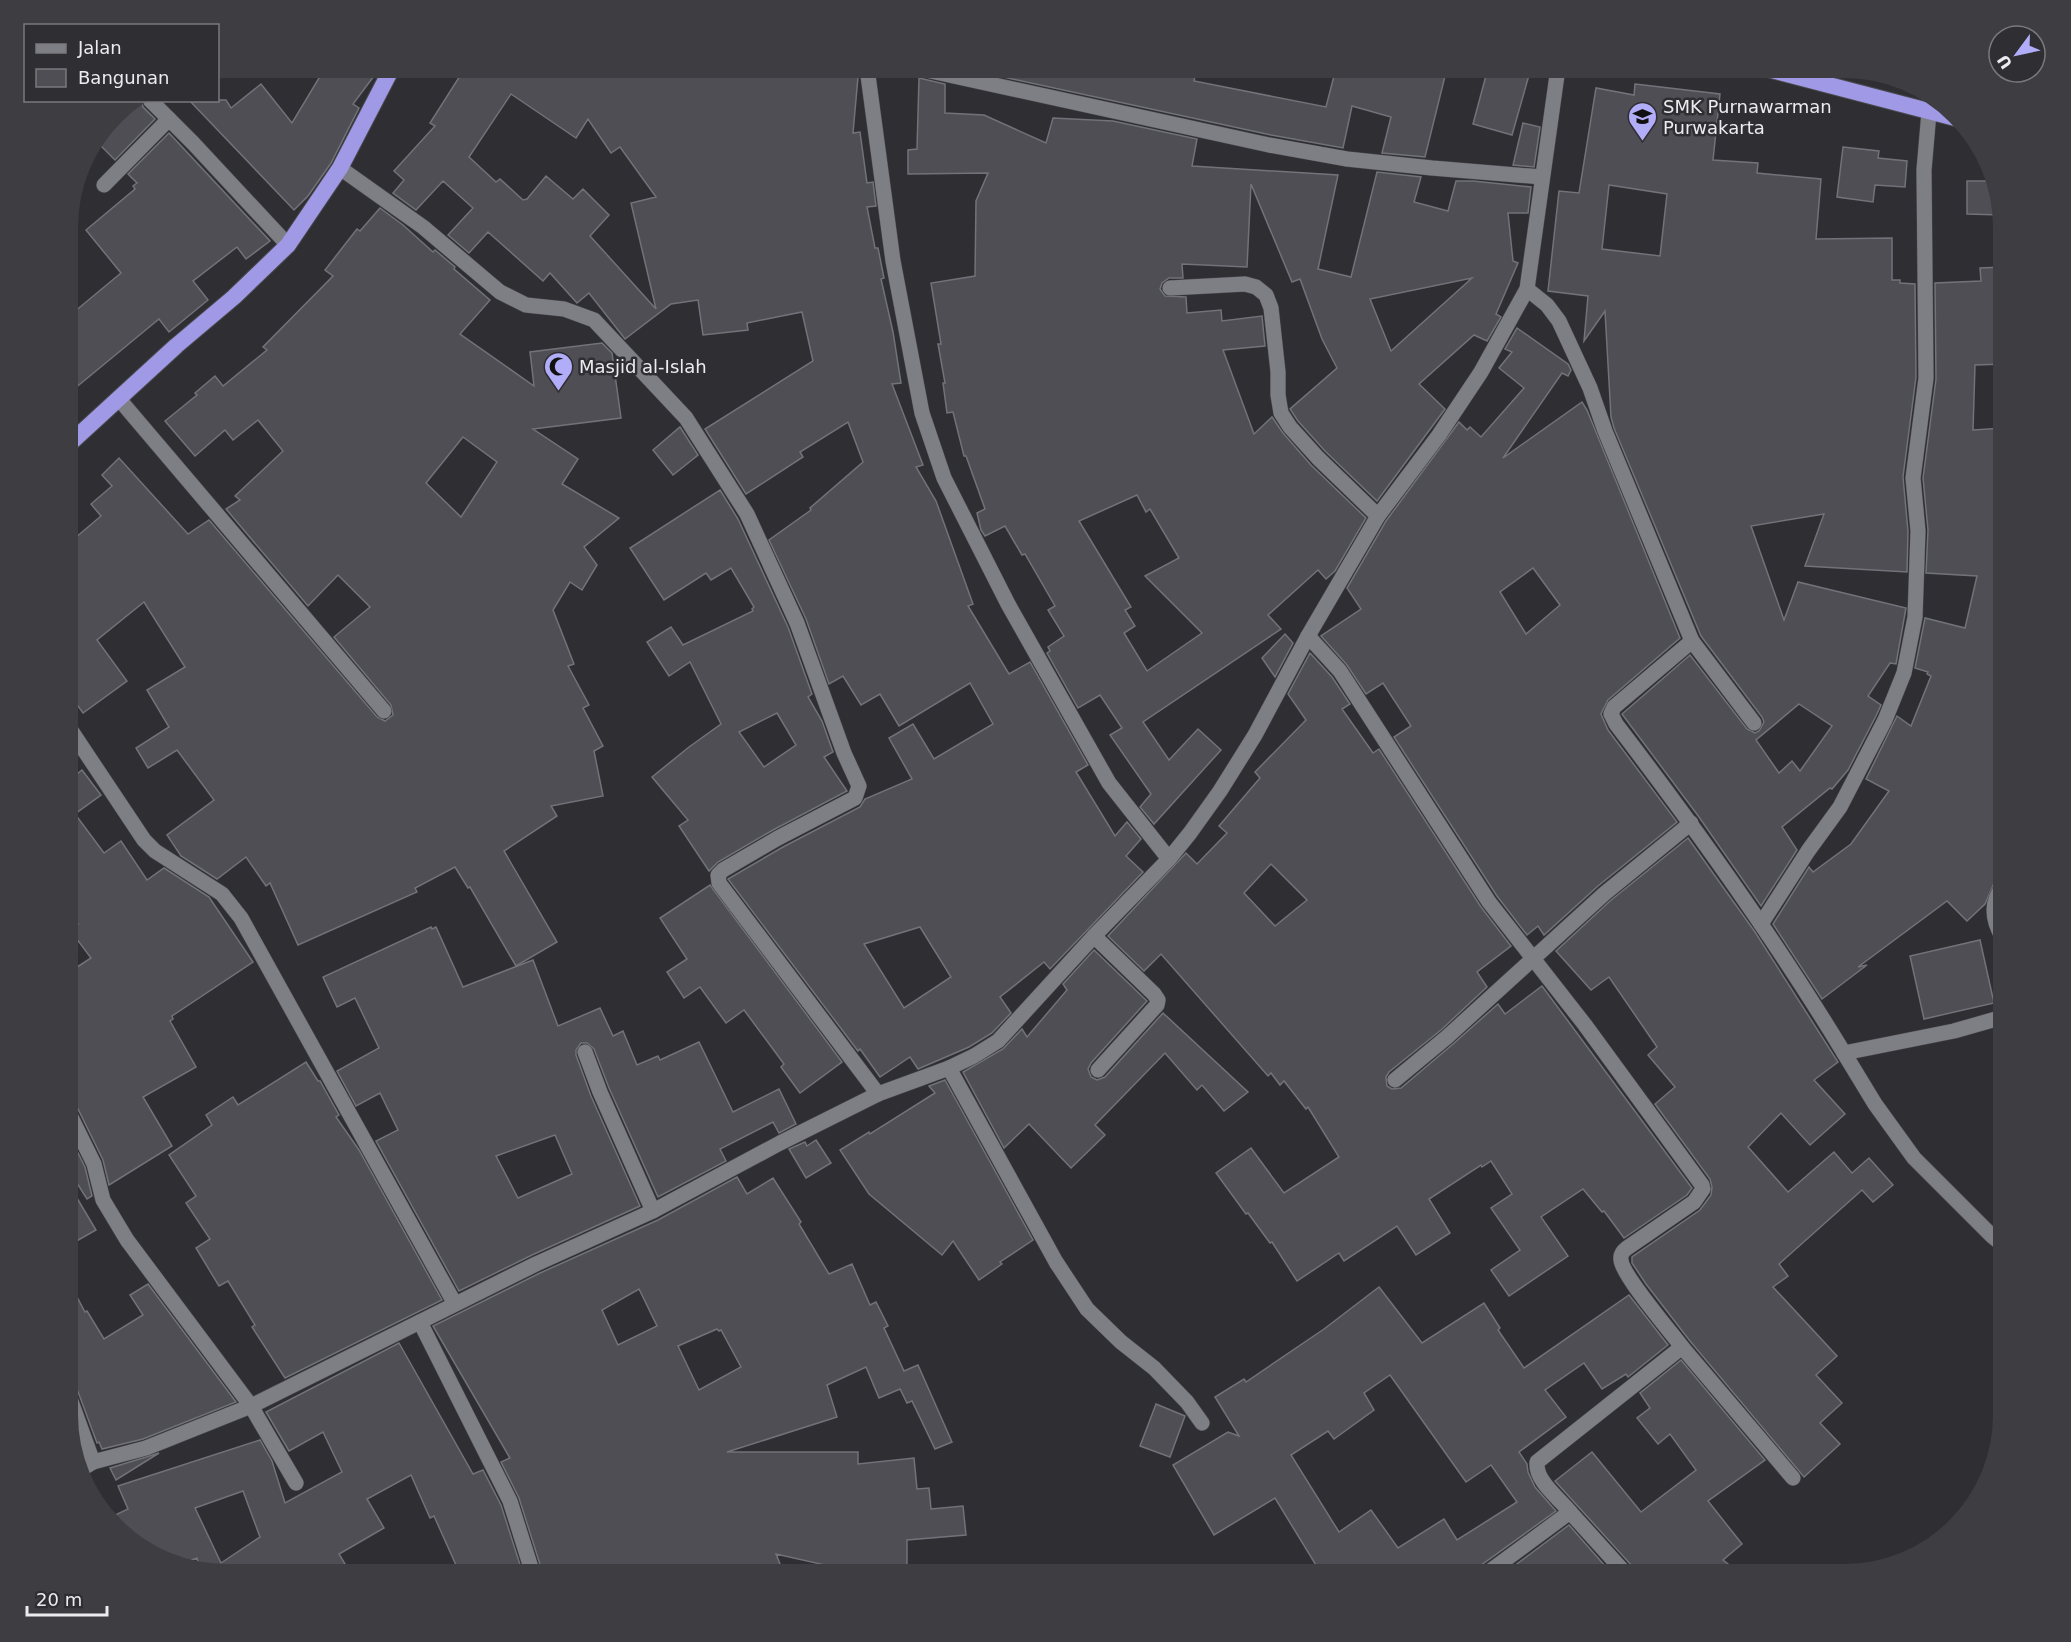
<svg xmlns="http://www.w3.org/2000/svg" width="2071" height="1642" viewBox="0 0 2071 1642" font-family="'DejaVu Sans',sans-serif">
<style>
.building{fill:#4e4e54;stroke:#727279;stroke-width:1.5;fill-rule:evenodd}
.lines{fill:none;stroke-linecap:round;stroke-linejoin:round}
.minor-casing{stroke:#49494e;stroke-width:16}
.trunk-casing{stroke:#49494e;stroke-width:18}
.minor{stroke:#7e7e85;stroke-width:15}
.trunk{stroke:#a09ae6;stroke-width:16}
.labels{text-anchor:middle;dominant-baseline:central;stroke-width:5;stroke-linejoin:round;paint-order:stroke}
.poi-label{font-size:18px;fill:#ececef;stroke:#2e2e33;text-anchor:start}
</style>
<rect width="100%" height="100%" fill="#2e2e33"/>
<g class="building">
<polygon points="325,68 380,68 353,104 359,108 331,163 308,196 294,210 189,100 226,100 231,108 261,84 292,123"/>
<path d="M465,68H604L615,77L628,68H857L858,77L853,133L860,132L867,183L873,182L876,206L867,207L875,248H878L884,278L881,279L893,332L901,383L892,384L923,465L916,467L936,501L973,604L968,606L1009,674L1030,662L1088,765L1076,772L1115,836L1127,822L1141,839L1126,856L1143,872L1050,969L1044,962L1000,997L1011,1013L992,1033L969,1047L918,1069L910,1057L880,1077L860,1049L858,1051L728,879L783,847L860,807L865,799L912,779L889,738L913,724L934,759L993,724L970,683L899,726L880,694L861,705L843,676L829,684L806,619L769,540L811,510L810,508L863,462L848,422L800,452L803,457L746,494L705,429L813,361L802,312L747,323L748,330L703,335L698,300L671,304L625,339L589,293L577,303L550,273L543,281L488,232L469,253L448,235L473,208L443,181L416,210L393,193L404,180L394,171L435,126L430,123ZM511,94L576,138L588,119L611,153L620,147L656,197L631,203L656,309L590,236L609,215L583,189L573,199L546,176L527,199L523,200L500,179L496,182L469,157ZM920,927L951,977L904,1008L864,944Z"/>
<polygon points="995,68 1197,68 1194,81 1326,107 1336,68 1447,68 1425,157 1382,153 1391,117 1352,106 1343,148 1271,135 994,75"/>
<polygon points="1488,68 1531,68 1512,135 1473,124"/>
<path d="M919,78L945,84V113L984,115L1046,143L1053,118L1113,121L1197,139L1192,166L1338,175L1318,269L1351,277L1377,172L1421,177L1414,202L1448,211L1456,181H1473L1531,187L1528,213H1508L1513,261L1518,263L1496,314L1501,317L1487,341L1474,335L1419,384L1445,409L1377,501L1325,451L1298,421L1290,409L1337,368L1322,339L1300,279L1292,282L1251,184L1247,267L1182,264L1183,278H1169L1162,283L1160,289L1165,296L1186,297L1187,313L1221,310L1222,321L1262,316L1265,346L1223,350L1254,434L1272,417L1283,433L1311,465L1366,518L1335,571L1326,579L1318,570L1268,615L1281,629L1143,722L1169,760L1198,729L1221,750L1154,824L1140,807L1151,794L1110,735L1122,728L1100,695L1078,708L1047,653L1050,651L1048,647L1064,636L1048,610L1055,606L1025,554L1022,555L1005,526L985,536L981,530L977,513L985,509L966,456H964L953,412L947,413L943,383H945L938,344H941L931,283L975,276L976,201L988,173L908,174V150L917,149ZM1472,278L1391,351L1370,299ZM1137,495L1146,512L1150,509L1179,558L1145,576L1202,633L1147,671L1124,633L1135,626L1125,610L1131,607L1079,521Z"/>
<path d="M1635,84L1720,94L1713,160L1758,163L1757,173L1821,179L1816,239L1892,238V280H1900V283L1915,284L1916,377L1903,477L1908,531L1907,572L1805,566L1824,514L1751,526L1784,620L1798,582L1906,608L1896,664L1890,663L1868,696L1881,705L1876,716L1848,770L1832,789L1830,788L1782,827L1797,850L1761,906L1699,817L1622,714L1690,655L1747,729L1755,733L1759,731L1764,722L1762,717L1701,636L1614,428L1611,417L1605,311L1584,341L1588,296L1548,291L1559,191L1579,193L1596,88L1634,95ZM1609,185L1667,194L1660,256L1602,249ZM1799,704L1832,726L1800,771L1792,761L1779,773L1756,740Z"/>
<polygon points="132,100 141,100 143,107 155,119 115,160 96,141 121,107"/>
<polygon points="1523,123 1540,127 1534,167 1513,165"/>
<polygon points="169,133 270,241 246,259 237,247 193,281 208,300 169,332 159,319 68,394 68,317 121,273 86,230 135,189 133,186 137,183 128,174"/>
<polygon points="1843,147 1879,151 1878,158 1907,161 1905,187 1875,185 1873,202 1837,197"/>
<polygon points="1967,181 1993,181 2001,215 1967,214"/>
<path d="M380,208L403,225L433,252L435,250L455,267L454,269L490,300L460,334L534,386L530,352L602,343L612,353L621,418L533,429L578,459L562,484L619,518L584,547L597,565L582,590L570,582L553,610L574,664L568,666L589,705L583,708L603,746L594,751L603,796L551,806L557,816L504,851L557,942L516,966L470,887L468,888L455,867L415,888L417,892L298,945L270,883L266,886L246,857L217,879L181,856L167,835L214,800L177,750L148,768L136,748L169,727L147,690L185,667L144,602L97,640L127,681L83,713L68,692V544L101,516L91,504L112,486L102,475L119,458L188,534L209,520L377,717L385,721L393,715L391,705L334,637L370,607L338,575L308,606L226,509L240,500L235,496L283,451L258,420L233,440L225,430L195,456L165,421L197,395L195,393L215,376L223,386L267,350L263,347L333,276L325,270L357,229L360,231ZM463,437L497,462L461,517L426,483Z"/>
<polygon points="2004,267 2004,364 1975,365 1973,430 2004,428 2003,876 1995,881 1985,904 1967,921 1947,901 1858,967 1867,965 1822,999 1773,924 1809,867 1813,872 1851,844 1889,791 1866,779 1897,716 1911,726 1931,676 1927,674 1928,672 1915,668 1925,618 1965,628 1977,576 1926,573 1928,530 1923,478 1936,379 1935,283 1981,281 1980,268"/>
<path d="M1517,328L1568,364L1571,370L1568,376L1562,373L1503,458L1582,402L1587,410L1680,638L1608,700L1601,714L1608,730L1677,822L1598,886L1544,935L1538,926L1527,935L1497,896L1394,737L1411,726L1383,683L1366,694L1347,665L1321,636L1361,609L1347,588L1386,521L1459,422L1467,430L1470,427L1481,437L1524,388L1499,368L1512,352L1505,349ZM1533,568L1560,605L1526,634L1500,592Z"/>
<polygon points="680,427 698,455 673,475 653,450"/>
<path d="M720,490L738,519L788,627L812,694L808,697L822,721L833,752L824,757L847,791L773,830L718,862L709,871L679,826L688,820L652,777L689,747L721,724L690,662L669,676L647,642L671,627L683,645L753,611L752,609L754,607L731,568L711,580L706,573L664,600L630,548ZM777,713L796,745L764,767L739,732Z"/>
<polygon points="1285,634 1293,643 1275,677 1262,658"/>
<path d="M1310,653L1332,677L1350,704L1342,709L1373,753L1379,749L1481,907L1511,946L1477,972L1487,987L1441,1030L1389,1072L1386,1077L1387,1086L1392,1089L1401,1088L1453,1044L1498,1004L1505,1014L1542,986L1692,1188L1687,1195L1624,1238L1604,1211L1602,1212L1583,1189L1541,1217L1568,1256L1509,1296L1491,1270L1520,1250L1491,1208L1512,1194L1491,1161L1482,1167L1481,1165L1429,1199L1450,1233L1416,1255L1397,1226L1344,1261L1339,1253L1297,1281L1272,1242L1270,1243L1248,1213L1246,1214L1216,1173L1251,1148L1284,1193L1339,1157L1308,1107L1306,1109L1284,1081L1280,1085L1271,1073L1268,1076L1161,954L1144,971L1108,936L1186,853L1197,864L1227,833L1219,826L1260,778L1255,772L1306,720L1288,694ZM1271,864L1307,900L1275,926L1244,893Z"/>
<polygon points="82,770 101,795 75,814 104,853 121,841 147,880 164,868 209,897 253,962 172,1016 173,1019 170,1021 196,1067 143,1097 172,1146 109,1185 103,1160 77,1107 68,1101 68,973 91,958 70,930 78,924 68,909 68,781"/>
<polygon points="1688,838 1755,932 1838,1062 1814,1080 1845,1114 1810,1145 1781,1113 1748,1147 1788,1192 1834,1152 1852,1173 1869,1158 1893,1185 1873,1202 1862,1190 1779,1264 1788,1276 1773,1287 1837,1356 1816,1375 1842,1403 1820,1423 1840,1444 1804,1477 1690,1341 1646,1284 1632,1263 1632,1257 1700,1210 1711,1195 1712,1187 1710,1179 1655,1104 1675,1087 1648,1055 1657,1047 1609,977 1591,990 1556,951 1610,901"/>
<polygon points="710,885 842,1062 800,1093 781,1067 784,1064 744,1010 726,1023 700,987 684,998 667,972 687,959 660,918"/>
<path d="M431,927L432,929L436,927L463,987L533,960L558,1026L600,1008L613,1036L623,1031L637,1065L658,1056L660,1060L699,1042L733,1112L779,1089L796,1124L779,1133L773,1122L720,1149L726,1161L658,1197L609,1088L594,1049L587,1043H581L576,1050V1055L591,1096L640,1206L532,1255L459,1291L376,1141L398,1130L380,1093L356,1106L337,1071L379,1048L355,998L337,1007L323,977ZM555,1135L572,1174L518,1198L496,1156Z"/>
<polygon points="1980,940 1994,1003 1924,1019 1910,956"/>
<polygon points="1094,950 1147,1001 1091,1063 1088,1069 1091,1077 1097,1080 1105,1077 1163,1013 1248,1092 1224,1111 1202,1085 1197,1090 1165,1053 1095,1125 1105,1135 1071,1168 1029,1124 1004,1148 963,1072 1003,1049 1022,1029 1027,1037 1067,990 1063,984"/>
<polygon points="306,1062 318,1081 320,1081 339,1115 336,1117 359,1150 442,1300 285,1378 252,1327 255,1325 228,1281 219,1286 196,1248 210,1239 186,1203 196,1196 169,1155 212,1125 206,1115 233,1097 238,1105"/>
<polygon points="945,1080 1033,1240 1000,1262 1002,1264 979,1280 953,1241 942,1255 869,1194 840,1150 869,1132 870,1134 935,1093 929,1086"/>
<polygon points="68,1133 85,1167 92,1196 87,1199 68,1169"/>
<polygon points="816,1140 831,1163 806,1178 789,1149 805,1142 807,1146"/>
<path d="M737,1177L747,1194L773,1178L801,1222L799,1224L829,1274L852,1264L870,1305L876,1302L888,1326L884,1328L904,1371L918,1365L952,1442L935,1449L912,1401L907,1403L900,1389L879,1398L866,1367L827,1385L837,1417L727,1452H858V1464L914,1458L917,1489L929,1488L931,1509L963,1506L966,1535L907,1540V1574L834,1572V1567L776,1554L784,1574H758L755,1565L735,1574H543L519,1498L501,1462L510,1458L433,1326L540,1273L658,1220ZM639,1289L657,1326L618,1345L602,1310ZM717,1329L719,1331L721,1330L741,1367L699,1390L678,1346Z"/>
<polygon points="68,1183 96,1230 68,1246"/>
<polygon points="68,1280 85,1312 87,1311 104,1339 143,1315 130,1295 148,1284 236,1402 143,1439 102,1449 99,1442 97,1443 77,1389 74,1385 68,1383"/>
<path d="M1379,1287L1422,1343L1484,1303L1500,1328L1498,1330L1524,1368L1629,1295L1668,1345L1628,1377L1626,1374L1602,1389L1584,1363L1545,1390L1566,1417L1519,1452L1527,1464L1528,1472L1535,1487L1556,1511L1480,1566L1476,1575H1322L1275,1498L1214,1535L1173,1465L1228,1432L1239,1436L1215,1397L1244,1379L1246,1382L1324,1329ZM1390,1375L1466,1482L1491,1465L1517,1502L1457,1540L1444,1519L1398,1548L1371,1510L1339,1532L1291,1455L1328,1431L1334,1439L1374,1410L1364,1393Z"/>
<path d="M399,1343L473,1474L483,1470L501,1505L523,1574H460L434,1516L430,1518L411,1475L367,1499L384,1528L339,1554L351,1574H226L200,1570L197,1558L175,1566L122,1535L109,1518L128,1509L118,1486L260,1440L272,1461L285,1503L342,1472L323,1432L289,1451L266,1412ZM243,1491L260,1537L221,1563L195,1508Z"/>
<polygon points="1681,1360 1765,1460 1708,1501 1742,1544 1723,1560 1742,1575 1635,1575 1633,1567 1555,1481 1592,1452 1641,1512 1696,1470 1670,1434 1658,1444 1637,1418 1650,1408 1640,1393"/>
<polygon points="1156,1404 1185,1416 1170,1457 1140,1446"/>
<polygon points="68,1421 78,1450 75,1451 68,1425"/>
<polygon points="159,1453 116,1480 110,1468"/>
<polygon points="1569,1525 1613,1575 1502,1575"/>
</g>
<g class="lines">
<defs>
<g id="minor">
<polyline points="867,68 893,261 922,413 944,478 1008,604 1109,783 1169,859"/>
<polyline points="917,68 1269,145 1347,159 1432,168 1542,177"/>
<polyline points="150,100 193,143 288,245"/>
<polyline points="340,168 423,227 500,292 526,305 564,309 594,320 686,418 747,514 797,623 844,753 859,786 855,798 778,838 723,870 718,875 719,883 878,1094"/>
<polyline points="104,185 169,119"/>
<polyline points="1170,288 1245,284 1256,287 1266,295 1271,308 1278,372 1278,395 1281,413 1290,427 1318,458 1378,516"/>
<path d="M1527,289L1547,305L1559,321L1590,388L1605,431L1692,641L1614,707L1611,714L1616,724C1697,830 1775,939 1844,1053L1954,1031L2003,1017"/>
<polyline points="119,399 384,711"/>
<path d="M1308,636L1340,671L1489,902L1585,1025L1702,1185L1703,1189L1694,1202L1627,1248C1623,1251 1620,1254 1621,1260C1622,1275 1670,1331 1682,1347L1537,1462C1535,1481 1559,1498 1570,1512L1486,1574"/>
<polyline points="1692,641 1754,723"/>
<polyline points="68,726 144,840 155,851 222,894 241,918 455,1304"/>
<polyline points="1761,924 1808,851 1840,807 1885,720 1904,673 1915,617 1918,531 1913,478 1926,378 1924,170 1929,112"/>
<polyline points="1094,936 1154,994 1158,1000 1157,1005 1098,1070"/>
<path d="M2003,938C1992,920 1990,903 2003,886"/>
<polyline points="585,1052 600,1092 653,1211"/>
<polyline points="1844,1053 1875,1104 1914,1158 1992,1236 2003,1245"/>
<polyline points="949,1068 1056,1262 1087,1309 1121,1342 1154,1368 1187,1402 1202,1423"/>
<polyline points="1395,1080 1447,1037 1604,894 1691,823"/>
<polyline points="68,1111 94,1164 103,1200 127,1240 251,1406 296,1483"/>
<polyline points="420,1322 510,1501 533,1574"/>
<polyline points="1682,1347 1793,1478"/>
<polyline points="68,1393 93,1462"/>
<polyline points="80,1470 93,1462 146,1448 251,1406 536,1264 653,1211 780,1143 878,1094 949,1068 974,1056 998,1041 1094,936 1169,859 1190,833 1220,791 1255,735 1308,636 1378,516 1439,435 1481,372 1527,289 1558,68"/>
<polyline points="1570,1512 1626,1574"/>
</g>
<g id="trunk">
<polyline points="1764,68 1959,119"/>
<polyline points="68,445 176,346 234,297 288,245 340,168 392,68"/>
</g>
</defs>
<use href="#minor" class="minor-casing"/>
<use href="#trunk" class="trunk-casing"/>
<use href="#minor" class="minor"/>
<use href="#trunk" class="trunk"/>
</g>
<defs>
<symbol id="school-pin" viewBox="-11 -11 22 30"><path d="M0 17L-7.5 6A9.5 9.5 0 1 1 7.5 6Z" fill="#b2adf9" stroke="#2e2e33"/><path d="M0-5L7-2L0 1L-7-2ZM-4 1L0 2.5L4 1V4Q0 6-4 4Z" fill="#111"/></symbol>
<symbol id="mosque-pin" viewBox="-11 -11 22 30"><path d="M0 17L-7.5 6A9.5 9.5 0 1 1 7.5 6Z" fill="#b2adf9" stroke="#2e2e33"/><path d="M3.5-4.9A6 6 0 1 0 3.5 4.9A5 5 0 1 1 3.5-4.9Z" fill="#111"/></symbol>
</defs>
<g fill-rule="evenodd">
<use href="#school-pin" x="1626" y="100" width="33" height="45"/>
<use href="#mosque-pin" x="542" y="350" width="33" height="45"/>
</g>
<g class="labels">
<g class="poi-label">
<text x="1663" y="106">SMK Purnawarman<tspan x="1663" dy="21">Purwakarta</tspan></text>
<text x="579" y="366">Masjid al-Islah</text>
</g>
</g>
<path d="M0 0H2071V1642H0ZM227 78H1844A149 149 0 0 1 1993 227V1415A149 149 0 0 1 1844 1564H227A149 149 0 0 1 78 1415V227A149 149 0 0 1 227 78Z" fill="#3d3d42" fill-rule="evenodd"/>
<rect x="24" y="24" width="195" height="78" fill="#2e2e33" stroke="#7a7a7e" stroke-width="1.5"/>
<rect x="36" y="44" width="30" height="9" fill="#7e7e85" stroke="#7a7a7e" stroke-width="1.5"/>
<text x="78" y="54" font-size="18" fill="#ececef">Jalan</text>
<rect x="36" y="69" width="30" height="18" fill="#4e4e54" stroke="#7a7a7e" stroke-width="1.5"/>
<text x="78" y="84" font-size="18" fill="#ececef">Bangunan</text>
<g transform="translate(2017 54) rotate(237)"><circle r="28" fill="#2e2e33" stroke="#7a7a7e" stroke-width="1.5"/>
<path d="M0-4.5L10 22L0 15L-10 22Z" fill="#b2adf9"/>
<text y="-9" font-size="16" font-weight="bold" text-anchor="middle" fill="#ececef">U</text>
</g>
<path d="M27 1606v9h80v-9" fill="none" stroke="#ececef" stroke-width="3"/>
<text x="36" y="1606" font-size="18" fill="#ececef" stroke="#2e2e33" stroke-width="4.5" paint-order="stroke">20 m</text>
</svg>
